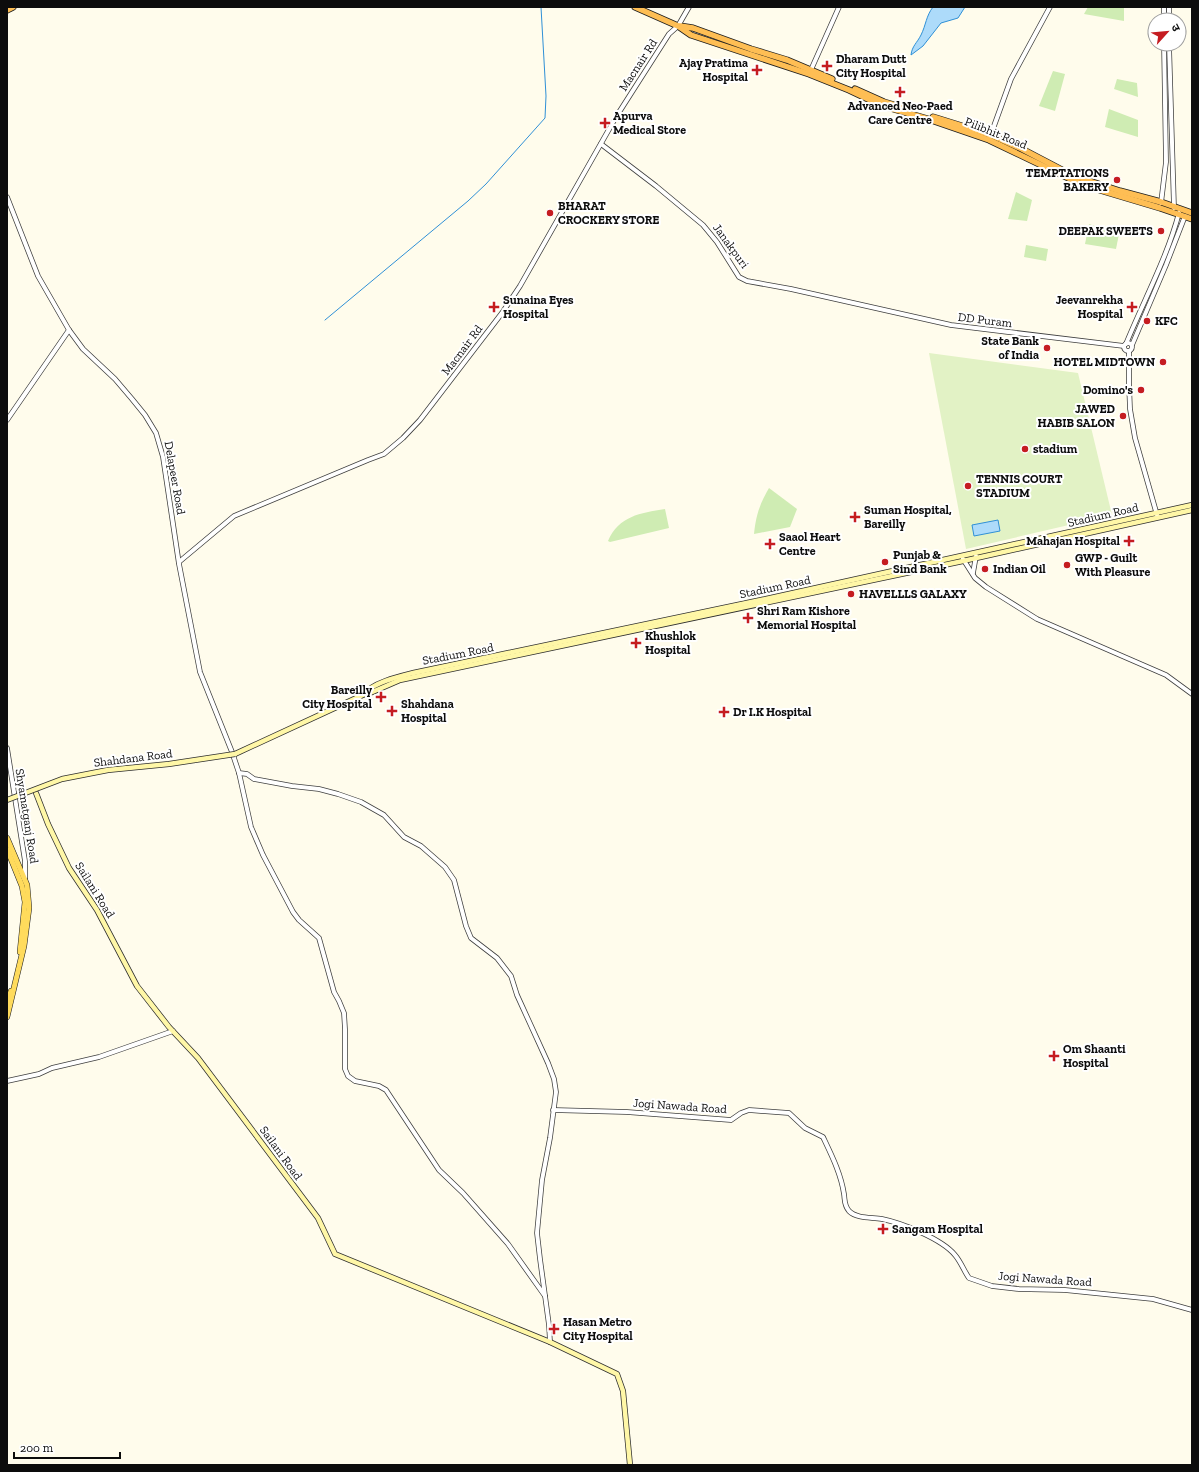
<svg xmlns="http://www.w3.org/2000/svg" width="1199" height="1472" viewBox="0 0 1199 1472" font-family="'Zilla Slab','Noto Sans Devanagari',serif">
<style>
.green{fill:#cfecb3}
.pitch{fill:#e2f2c5}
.water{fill:#addbfa;stroke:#2f90d6}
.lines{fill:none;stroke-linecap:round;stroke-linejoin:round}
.stream{stroke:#2f90d6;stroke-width:1}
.tertiary-casing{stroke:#3f3f3f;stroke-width:5.5}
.secondary-casing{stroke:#2e2e2e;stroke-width:6}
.primary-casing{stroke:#1d1d1d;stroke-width:6}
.trunk-casing{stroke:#1d1d1d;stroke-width:7}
.tertiary{stroke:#fff;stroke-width:4}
.secondary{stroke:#fff7a7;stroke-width:4.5}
.primary{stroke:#ffdb5c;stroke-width:5}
.trunk{stroke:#febe54;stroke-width:5.5}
.secondary-bridge-casing{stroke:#2e2e2e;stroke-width:6;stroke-linecap:butt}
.secondary-bridge{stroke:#fff7a7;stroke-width:4.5}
.poi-dot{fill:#c51c21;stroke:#fff;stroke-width:1.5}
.labels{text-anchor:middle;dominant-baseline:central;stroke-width:4;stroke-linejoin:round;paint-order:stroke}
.poi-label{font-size:12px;font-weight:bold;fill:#0c0c0c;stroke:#fff;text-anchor:start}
.street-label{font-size:12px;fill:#0c0c0c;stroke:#fff}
</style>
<rect width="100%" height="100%" fill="#fffcec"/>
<g class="green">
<polygon points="1088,7 1124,7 1124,21 1084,14"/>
<polygon points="1053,71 1065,74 1055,111 1039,106"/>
<polygon points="1117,79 1137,83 1138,97 1114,89"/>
<polygon points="1109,109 1138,120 1138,137 1105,127"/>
<polygon points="1016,192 1032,200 1027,221 1008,219"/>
<polygon points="1089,224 1119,234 1116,249 1085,244"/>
<polygon points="1026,245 1048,249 1046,261 1024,257"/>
<path d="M769,488L797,509L790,527L754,534C756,514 760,504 769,488Z"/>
<path d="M665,509L669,528L610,542L608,541C619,516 640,513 665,509Z"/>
</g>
<polygon class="pitch" points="929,353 1078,373 1112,515 966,549"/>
<g class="water">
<path d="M933,7H965L958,18L941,23L923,46L911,55C912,46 917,43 921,35C926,25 926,16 933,7Z"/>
<polygon points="998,520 1000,531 974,536 972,525"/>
</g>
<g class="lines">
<polyline class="stream" points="325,320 468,201 486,184 545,118 546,96 541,7"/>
<defs>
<g id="tertiary">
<polyline points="1164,7 1164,20"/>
<polyline points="1169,20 1169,7"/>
<polyline points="1169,44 1174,208"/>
<polyline points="810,72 839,7"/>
<polyline points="990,137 1011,79 1050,7"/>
<polyline points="601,144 656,186 703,225 717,242 739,277 747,281 791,289 951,325 1124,346"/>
<polyline points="7,197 38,276 69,330 83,349 115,379 132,399 145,415 156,433 163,457 179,564 200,672 232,752 239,773 251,827 263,855 293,912 299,920 319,938 334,992 339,1001 344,1013 345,1029 345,1069 348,1076 355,1081 379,1086 386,1090 439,1170 463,1193 508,1244 545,1296"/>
<polyline points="1161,203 1166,162 1164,44"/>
<circle cx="1128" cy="347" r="4"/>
<path d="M1126,344C1144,300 1167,258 1179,213"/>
<polyline points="1132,345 1166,265 1185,216"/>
<polyline points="1129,351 1129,384 1130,409 1135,438 1157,515"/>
<polyline points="7,420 69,330"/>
<polyline points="963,559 975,578 986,587 1037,619 1166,675 1192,694"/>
<polyline points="179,562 234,516 368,460 384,454 403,438 420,420 502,313 520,286 616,117 669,34 678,26 689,7"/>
<polyline points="973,573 976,556"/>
<polyline points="7,748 25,861 25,878"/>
<polyline points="239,773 247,774 254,779 292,786 319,789 338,794 361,802 384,815 404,837 421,846 445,867 454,880 466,926 471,938 497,958 511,976 517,995 548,1063 554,1079 556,1092 550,1138 542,1180 537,1233 540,1259 549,1325 550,1342"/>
<polyline points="7,1081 39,1074 52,1068 99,1057 173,1031"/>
<path d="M553,1110L627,1112L731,1120L741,1113L749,1110L789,1113L805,1128L823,1137C832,1156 841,1174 844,1194C845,1201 844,1205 849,1211C857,1219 872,1217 882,1219C902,1223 942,1239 955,1255C961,1262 964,1271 969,1278L992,1286L1019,1289L1065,1290L1153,1299L1192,1310"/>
</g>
<g id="secondary">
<path d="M365,694C371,683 401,676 413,673L775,597L1192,505"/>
<polyline points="235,754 365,694 370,693 400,680 963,561 1192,510"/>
<polyline points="36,793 48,824 69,868 97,910 137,986 169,1027 198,1058 318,1218 335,1254 550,1342 617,1374 623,1391 630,1465"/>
</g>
<g id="primary">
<polyline points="7,838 27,885 29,908 24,946 7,1017"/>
<polyline points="7,849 22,886 25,902 20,952"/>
<polyline points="7,1003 11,991"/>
</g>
<g id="trunk">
<polyline points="635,7 678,26 691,35 809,74 849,90 883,106 928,119 989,140 1083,185 1160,208 1192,219"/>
<polyline points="7,10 13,7"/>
<polyline points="680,26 693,28 751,49 787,60 832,79"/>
<polyline points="855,89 884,102 908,109"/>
<polyline points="933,117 991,135 1022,149 1064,171"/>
<polyline points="1071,175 1120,191 1161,202 1192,213"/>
</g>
</defs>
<use href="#tertiary" class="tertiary-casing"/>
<use href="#secondary" class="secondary-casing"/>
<use href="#primary" class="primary-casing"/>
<use href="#trunk" class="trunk-casing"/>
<use href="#tertiary" class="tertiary"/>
<use href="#secondary" class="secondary"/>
<use href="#primary" class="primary"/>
<use href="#trunk" class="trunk"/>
<defs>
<polyline id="secondary-bridge" points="7,800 62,779 108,770 169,764 235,754"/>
</defs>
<use href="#secondary-bridge" class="secondary-bridge-casing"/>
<use href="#secondary-bridge" class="secondary-bridge"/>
</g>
<g class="poi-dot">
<path d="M825 60h4v4h4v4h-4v4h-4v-4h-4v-4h4z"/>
<path d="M755 64h4v4h4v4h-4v4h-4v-4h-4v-4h4z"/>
<path d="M898 86h4v4h4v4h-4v4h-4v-4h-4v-4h4z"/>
<path d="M603 117h4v4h4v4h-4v4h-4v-4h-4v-4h4z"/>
<circle cx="1117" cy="180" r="4"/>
<circle cx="550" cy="213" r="4"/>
<circle cx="1161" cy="231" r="4"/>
<path d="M492 301h4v4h4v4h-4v4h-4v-4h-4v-4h4z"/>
<path d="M1130 301h4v4h4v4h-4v4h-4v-4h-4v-4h4z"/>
<circle cx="1147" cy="321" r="4"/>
<circle cx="1047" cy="348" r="4"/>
<circle cx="1163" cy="362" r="4"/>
<circle cx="1141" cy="390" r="4"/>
<circle cx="1123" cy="416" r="4"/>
<circle cx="1025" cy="449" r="4"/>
<circle cx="968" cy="486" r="4"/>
<path d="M853 511h4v4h4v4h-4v4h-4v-4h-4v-4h4z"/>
<path d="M1127 535h4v4h4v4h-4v4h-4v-4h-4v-4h4z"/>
<path d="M768 538h4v4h4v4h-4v4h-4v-4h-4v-4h4z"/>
<circle cx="885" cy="562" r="4"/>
<circle cx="1067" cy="565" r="4"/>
<circle cx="985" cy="569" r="4"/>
<circle cx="851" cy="594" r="4"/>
<path d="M746 612h4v4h4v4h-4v4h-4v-4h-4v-4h4z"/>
<path d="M634 637h4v4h4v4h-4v4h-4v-4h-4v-4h4z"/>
<path d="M379 691h4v4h4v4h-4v4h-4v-4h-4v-4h4z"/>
<path d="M390 705h4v4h4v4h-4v4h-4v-4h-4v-4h4z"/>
<path d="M722 706h4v4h4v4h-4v4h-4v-4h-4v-4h4z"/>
<path d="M1052 1050h4v4h4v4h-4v4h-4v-4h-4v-4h4z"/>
<path d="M881 1223h4v4h4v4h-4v4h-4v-4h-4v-4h4z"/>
<path d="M552 1323h4v4h4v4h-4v4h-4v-4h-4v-4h4z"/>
</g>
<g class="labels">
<g class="poi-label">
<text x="836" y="59">Dharam Dutt<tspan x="836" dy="14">City Hospital</tspan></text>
<text x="748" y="63" text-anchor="end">Ajay Pratima<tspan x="748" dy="14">Hospital</tspan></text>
<text x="900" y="106" text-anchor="middle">Advanced Neo-Paed<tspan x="900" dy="14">Care Centre</tspan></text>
<text x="613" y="116">Apurva<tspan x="613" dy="14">Medical Store</tspan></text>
<text x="1109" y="173" text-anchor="end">TEMPTATIONS<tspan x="1109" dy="14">BAKERY</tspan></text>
<text x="558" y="206">BHARAT<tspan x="558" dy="14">CROCKERY STORE</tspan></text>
<text x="1153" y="231" text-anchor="end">DEEPAK SWEETS</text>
<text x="503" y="300">Sunaina Eyes<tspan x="503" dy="14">Hospital</tspan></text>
<text x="1123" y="300" text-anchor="end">Jeevanrekha<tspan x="1123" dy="14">Hospital</tspan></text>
<text x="1155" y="321">KFC</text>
<text x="1039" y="341" text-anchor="end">State Bank<tspan x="1039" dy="14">of India</tspan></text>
<text x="1155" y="362" text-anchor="end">HOTEL MIDTOWN</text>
<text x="1133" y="390" text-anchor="end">Domino's</text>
<text x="1115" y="409" text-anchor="end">JAWED<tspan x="1115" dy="14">HABIB SALON</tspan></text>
<text x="1033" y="449">stadium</text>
<text x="976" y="479">TENNIS COURT<tspan x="976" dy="14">STADIUM</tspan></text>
<text x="864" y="510">Suman Hospital,<tspan x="864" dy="14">Bareilly</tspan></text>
<text x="779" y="537">Saaol Heart<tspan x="779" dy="14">Centre</tspan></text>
<text x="1120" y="541" text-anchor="end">Mahajan Hospital</text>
<text x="893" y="555">Punjab &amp;<tspan x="893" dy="14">Sind Bank</tspan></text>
<text x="1075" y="558">GWP - Guilt<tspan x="1075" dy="14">With Pleasure</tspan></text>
<text x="993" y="569">Indian Oil</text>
<text x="859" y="594">HAVELLLS GALAXY</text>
<text x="757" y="611">Shri Ram Kishore<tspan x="757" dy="14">Memorial Hospital</tspan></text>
<text x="645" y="636">Khushlok<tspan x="645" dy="14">Hospital</tspan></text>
<text x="372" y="690" text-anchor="end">Bareilly<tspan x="372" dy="14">City Hospital</tspan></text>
<text x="401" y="704">Shahdana<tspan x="401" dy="14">Hospital</tspan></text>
<text x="733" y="712">Dr I.K Hospital</text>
<text x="1063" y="1049">Om Shaanti<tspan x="1063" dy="14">Hospital</tspan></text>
<text x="892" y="1229">Sangam Hospital</text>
<text x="563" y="1322">Hasan Metro<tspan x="563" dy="14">City Hospital</tspan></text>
</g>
<g class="street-label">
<text transform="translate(638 65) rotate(-57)">Macnair Rd</text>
<text transform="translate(996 133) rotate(22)">Pilibhit Road</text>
<text transform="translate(731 246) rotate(54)">Janakpuri</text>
<text transform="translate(985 320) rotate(7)">DD Puram</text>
<text transform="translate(462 350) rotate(-53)">Macnair Rd</text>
<text transform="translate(175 478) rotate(80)">Delapeer Road</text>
<text transform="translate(1103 515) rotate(-13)">Stadium Road</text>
<text transform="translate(775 587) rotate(-12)">Stadium Road</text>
<text transform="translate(458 654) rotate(-11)">Stadium Road</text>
<text transform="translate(133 758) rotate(-7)">Shahdana Road</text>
<text transform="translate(27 816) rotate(81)">Shyamatganj Road</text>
<text transform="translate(95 890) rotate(58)">Sailani Road</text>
<text transform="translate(680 1106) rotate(4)">Jogi Nawada Road</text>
<text transform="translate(281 1153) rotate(54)">Sailani Road</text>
<text transform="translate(1045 1279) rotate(4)">Jogi Nawada Road</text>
</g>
</g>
<rect width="1199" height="1472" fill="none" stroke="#0c0c0c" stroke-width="16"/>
<g transform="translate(1167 32) rotate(63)"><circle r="19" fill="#ffffff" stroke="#9e9e9e"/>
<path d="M0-3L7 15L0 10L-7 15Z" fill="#c51c21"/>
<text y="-6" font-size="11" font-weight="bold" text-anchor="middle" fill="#0c0c0c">उ</text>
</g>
<path d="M14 1452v6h106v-6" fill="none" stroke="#0c0c0c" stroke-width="2"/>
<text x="20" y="1452" font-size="12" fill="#0c0c0c" stroke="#ffffff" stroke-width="3" paint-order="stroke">200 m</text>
</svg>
